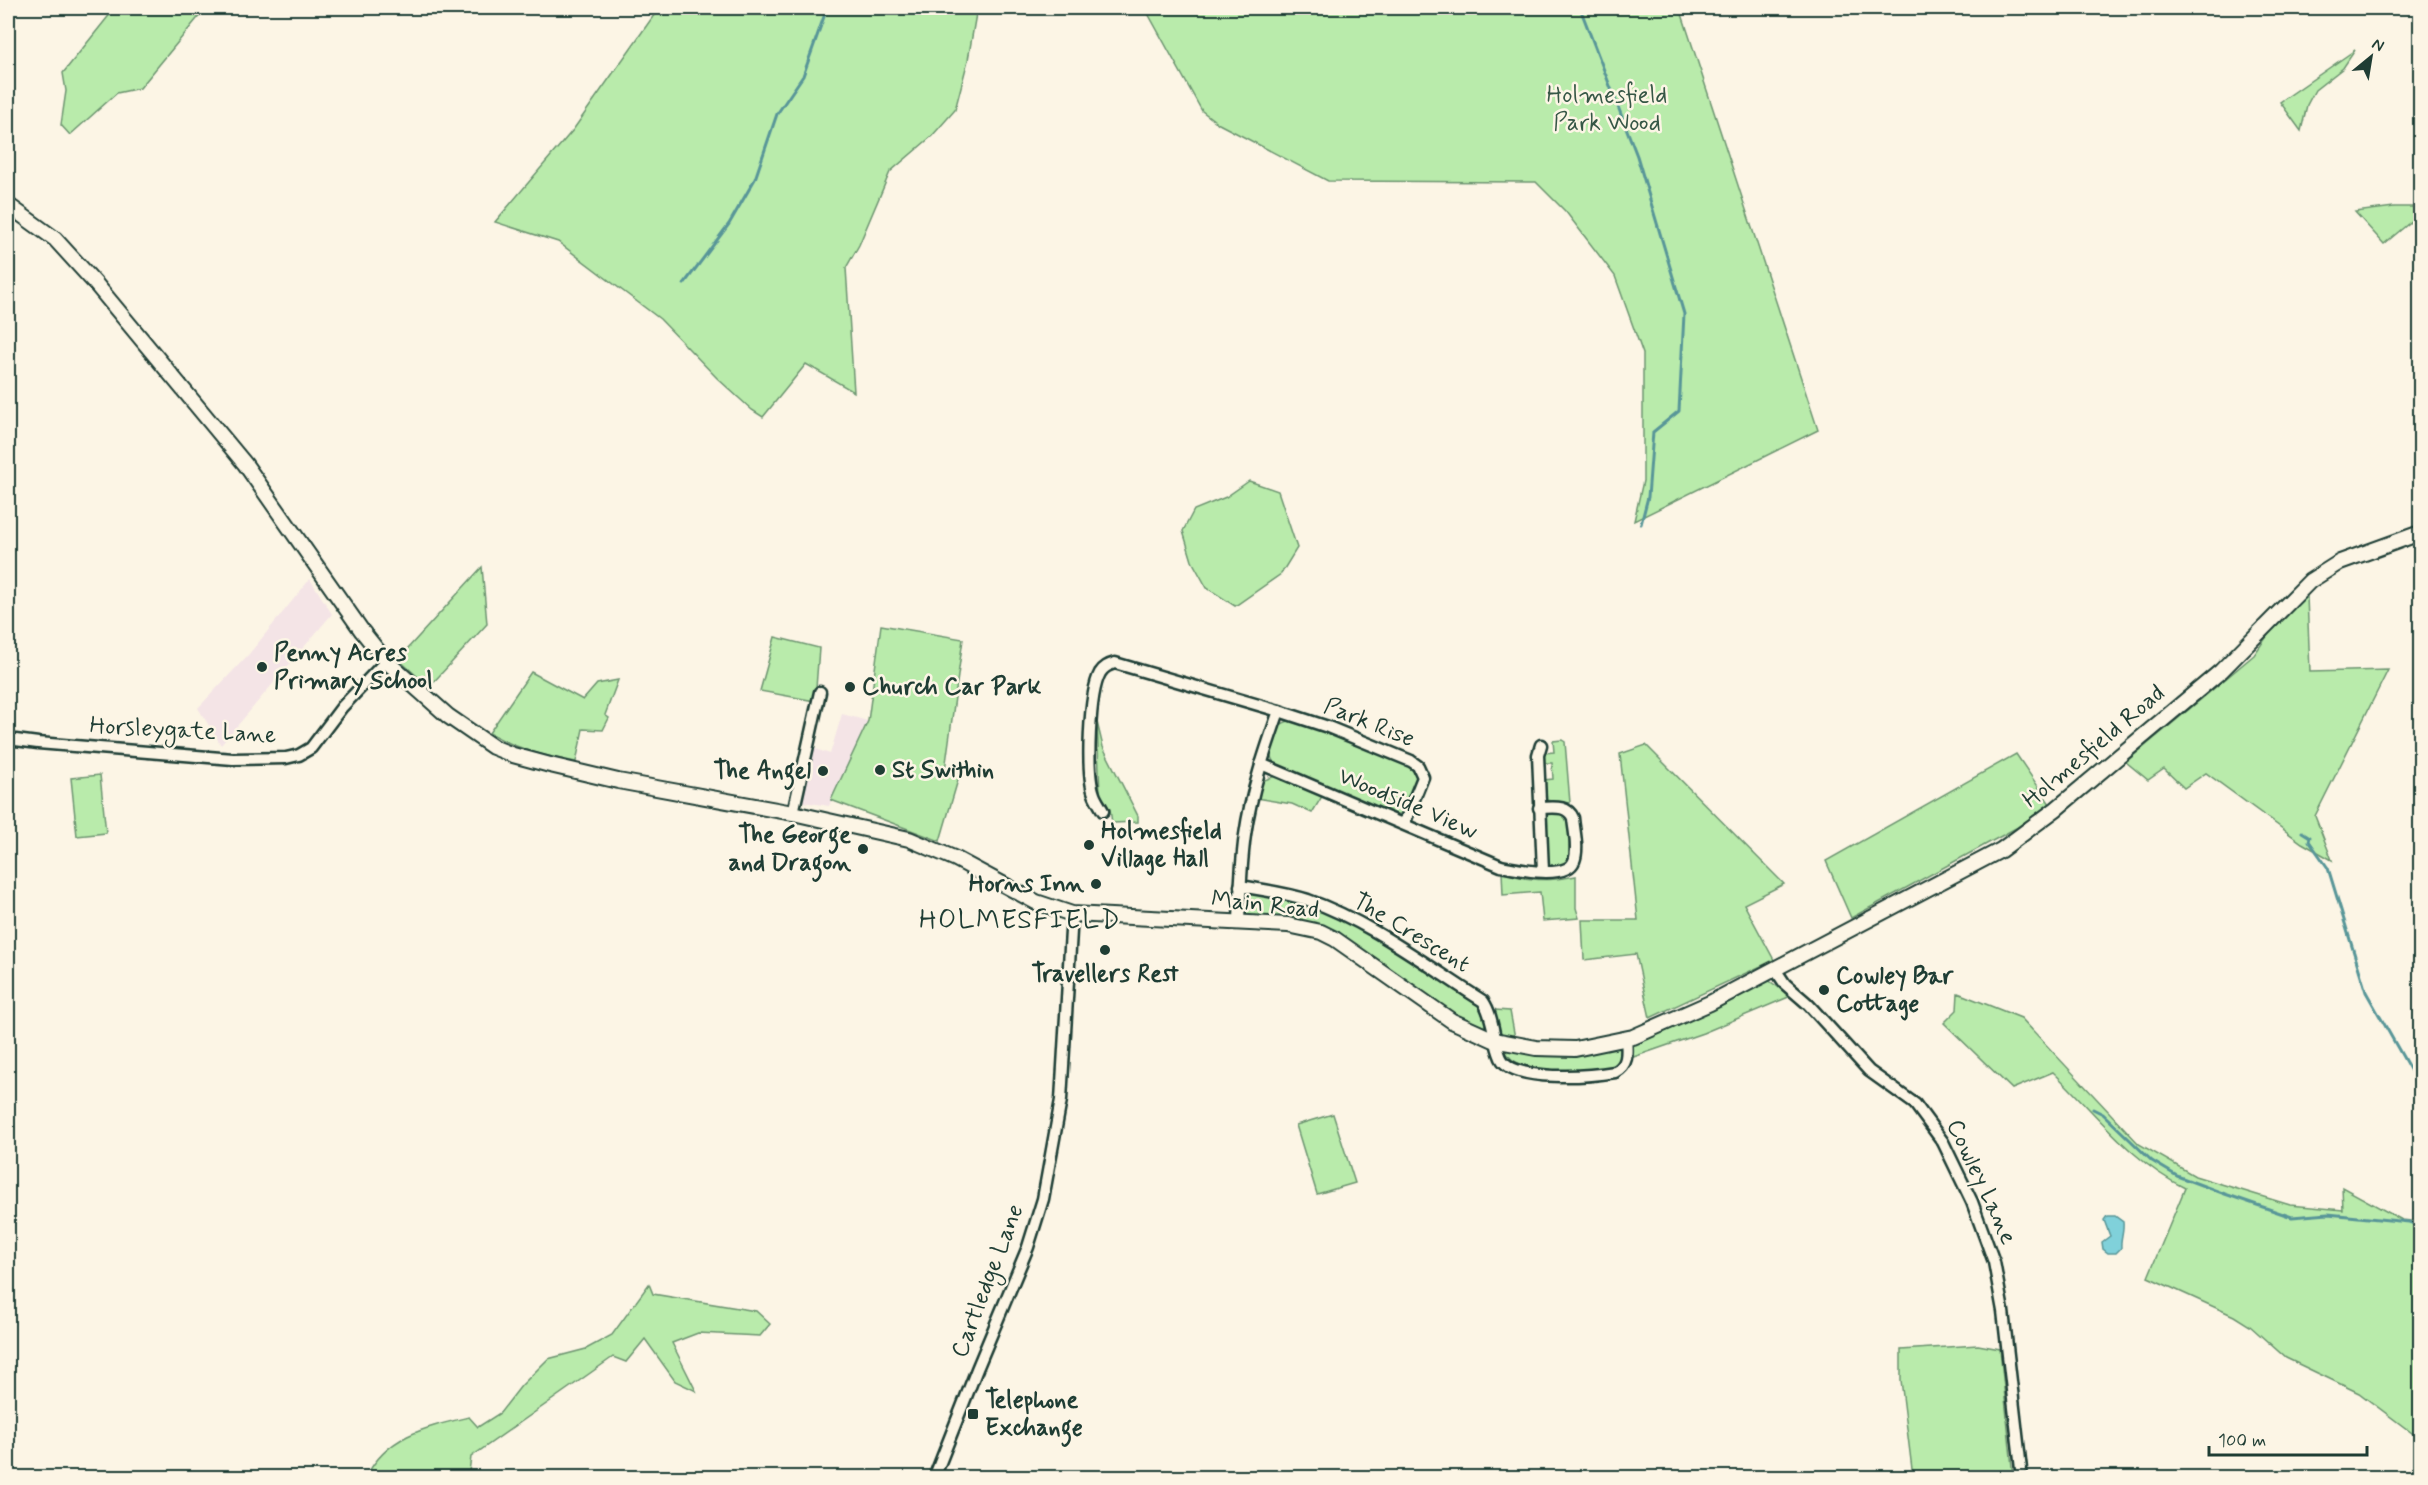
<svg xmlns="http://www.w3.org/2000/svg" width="2428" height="1485" viewBox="0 0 2428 1485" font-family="Mynerve,sans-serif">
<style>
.built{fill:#f4e4e6}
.green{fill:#b9ebab;stroke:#6c9470;stroke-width:1.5}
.water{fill:#80d1da;stroke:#599698;stroke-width:1.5}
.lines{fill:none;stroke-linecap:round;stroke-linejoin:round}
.stream{stroke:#599698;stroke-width:3}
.minor-casing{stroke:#1f3d34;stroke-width:15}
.major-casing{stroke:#1f3d34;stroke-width:18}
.minor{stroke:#fcf5e5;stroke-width:10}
.major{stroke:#fcf5e5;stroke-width:14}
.poi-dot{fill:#1f3d34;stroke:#fcf5e5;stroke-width:2}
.labels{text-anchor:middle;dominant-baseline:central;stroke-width:5;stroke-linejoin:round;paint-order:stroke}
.park-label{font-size:24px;fill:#365746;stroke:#fcf5e5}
.poi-label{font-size:24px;font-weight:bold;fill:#1f3d34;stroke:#fcf5e5;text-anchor:start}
.street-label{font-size:24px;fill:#1f3d34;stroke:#fcf5e5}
.quarter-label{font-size:27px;letter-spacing:1.5px;fill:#1f3d34;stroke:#fcf5e5}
</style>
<rect width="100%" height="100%" fill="#fcf5e5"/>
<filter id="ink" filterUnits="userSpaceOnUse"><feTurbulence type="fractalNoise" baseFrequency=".0167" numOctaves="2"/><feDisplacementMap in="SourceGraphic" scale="12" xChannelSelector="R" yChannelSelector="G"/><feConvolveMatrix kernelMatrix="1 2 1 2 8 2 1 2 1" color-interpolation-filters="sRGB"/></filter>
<g filter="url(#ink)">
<g class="built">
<polygon points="310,579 332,614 221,745 198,708 249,654"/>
<polygon points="842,714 868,721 829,806 803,802 803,789 810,747 830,754"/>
</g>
<g class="green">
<polygon points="115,8 206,8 140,88 117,93 70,135 61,125 66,91 63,73"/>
<polygon points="659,8 977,8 968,60 955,110 932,136 890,172 859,245 846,268 854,392 806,364 763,417 752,410 717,378 660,319 558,242 495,222 573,130"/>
<polygon points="1145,8 1680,8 1818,430 1634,521 1643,481 1643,354 1615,276 1566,212 1536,182 1328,181 1219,124 1202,111"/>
<polygon points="2355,50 2343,68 2315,90 2307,105 2301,131 2280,102"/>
<polygon points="2394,207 2420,207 2420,214 2384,244 2355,212"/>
<polygon points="1249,481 1278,491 1297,548 1281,574 1235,606 1207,588 1192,561 1183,531 1194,510 1226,497"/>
<polygon points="482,567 487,624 429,687 398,659"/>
<polygon points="2307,596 2310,672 2388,670 2315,816 2332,860 2302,843 2206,773 2184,788 2164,769 2148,780 2126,762 2254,655 2275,625"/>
<polygon points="881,625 963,639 945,770 960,773 940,841 831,800 868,721"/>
<polygon points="775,637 819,648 815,701 760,691"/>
<path d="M531,672L583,700L597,684L618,680L605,715L609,718L603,730L583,729L576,762C544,756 517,749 489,733Z"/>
<path d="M1293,719L1408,764L1416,775C1415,789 1413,804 1402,814H1394L1279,767L1273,761L1270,755L1281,724Z"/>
<polygon points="1097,722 1103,747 1138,816 1138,822 1112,823 1110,809 1100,795"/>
<polygon points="1562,740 1565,742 1570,803 1544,800 1544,780 1553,779 1552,763 1544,763 1543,753 1554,752 1553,741"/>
<polygon points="1646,745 1784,884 1744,904 1774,960 1650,1018 1636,954 1584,960 1582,920 1638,920 1620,754"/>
<polygon points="2016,754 2050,804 2016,828 1851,918 1826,861"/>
<polygon points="100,775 106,833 77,836 71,778"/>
<polygon points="1275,776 1324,793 1312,813 1292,804 1256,798 1262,781"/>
<path d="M1553,811L1566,814L1569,822V861C1562,867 1553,869 1547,861L1544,819L1546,814Z"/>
<path d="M1502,871C1526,882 1550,881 1576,876V908L1579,918L1543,921L1540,892L1503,895Z"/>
<path d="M1252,892C1330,899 1414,962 1480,1003L1486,1022L1484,1027L1480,1029L1415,989L1336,931L1301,921L1246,917L1247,897Z"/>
<path d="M1768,980L1791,996L1703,1033L1622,1061C1604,1076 1539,1073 1518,1063C1511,1060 1508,1056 1505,1050L1531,1053L1629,1043L1662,1032Z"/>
<path d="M1958,993L2021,1018L2139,1144L2195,1176L2290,1205L2343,1210L2342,1187L2402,1220L2420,1222V1439L2359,1393L2286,1358L2250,1326L2234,1316L2148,1277L2185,1188C2131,1162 2096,1113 2053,1072L2012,1089L1944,1023L1957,1010Z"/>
<polygon points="1495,1010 1510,1011 1515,1038 1499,1036 1494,1024"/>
<polygon points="1333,1114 1355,1183 1317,1194 1296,1125"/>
<path d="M649,1284L653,1294L756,1311L770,1324L760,1336L698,1333L672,1343L696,1391L675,1381L645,1339L626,1362L613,1357L471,1457L469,1472L475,1477H366C387,1435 427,1427 469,1417L478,1427L500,1413L521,1386L548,1359L586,1349L612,1335Z"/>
<polygon points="1978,1345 2000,1349 2013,1477 1913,1477 1901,1380 1901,1350"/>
</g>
<path class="water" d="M2107,1216H2115L2123,1222C2124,1232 2120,1238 2121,1248L2116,1253H2108L2103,1249L2102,1242L2110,1236L2104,1220Z"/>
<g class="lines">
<g class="stream">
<polyline points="1580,8 1637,156 1684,314 1679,411 1653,432 1648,497 1641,524"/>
<polyline points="684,284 729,224 755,179 777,114 803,76 827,8"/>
<polyline points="2302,832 2310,837 2309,841 2328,868 2366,992 2420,1087"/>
<polyline points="2093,1109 2103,1114 2152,1161 2177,1176 2225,1194 2292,1217 2328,1214 2409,1222 2420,1226"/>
</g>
<defs>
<g id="minor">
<polyline points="8,739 38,743 233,759 286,758 299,755 311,748 342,707 386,661"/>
<polyline points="1541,745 1538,755 1543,871"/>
<path d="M1261,764L1501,866C1516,869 1567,880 1574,861C1579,849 1574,831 1573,818C1567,804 1552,808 1539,808"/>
<path d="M1103,811C1100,805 1096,800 1094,794C1086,773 1089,693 1100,673C1104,667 1108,665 1115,663L1279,711L1328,727L1411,761L1418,766L1423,777L1404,824"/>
<polyline points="793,813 820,692"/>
<path d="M1240,886C1263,890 1286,893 1308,900C1371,922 1427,966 1483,1001C1494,1017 1493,1040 1501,1058C1513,1083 1591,1076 1615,1072C1629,1065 1627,1052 1626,1038"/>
<path d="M1239,922C1240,893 1241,863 1245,835C1251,792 1265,751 1279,711"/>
<polyline points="1775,969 1785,984 1808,1004 1869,1071 1915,1104 1943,1142 1972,1202 1994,1262 2003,1311 2022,1478"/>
<polyline points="934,1478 977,1369 1028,1247 1043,1199 1061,1100 1072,914"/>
</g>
<polyline id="major" points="8,205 55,239 95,283 245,464 362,631 386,661 448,716 493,747 513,755 550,765 618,781 793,813 909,839 956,859 1036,902 1072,914 1288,925 1321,932 1335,939 1452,1021 1494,1040 1536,1048 1575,1049 1633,1037 1710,1003 2001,850 2056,809 2221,671 2310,581 2340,562 2420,533"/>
</defs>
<use href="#minor" class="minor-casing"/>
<use href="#major" class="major-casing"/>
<use href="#minor" class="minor"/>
<use href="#major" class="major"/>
</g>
</g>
<g class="poi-dot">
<circle cx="262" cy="667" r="6"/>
<circle cx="850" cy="687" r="6"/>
<circle cx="880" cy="770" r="6"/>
<circle cx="823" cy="771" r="6"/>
<circle cx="1089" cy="845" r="6"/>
<circle cx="863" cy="849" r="6"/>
<circle cx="1096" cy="884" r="6"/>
<circle cx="1105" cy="950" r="6"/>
<circle cx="1824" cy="990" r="6"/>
<rect x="967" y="1408" width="12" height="12" rx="3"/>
</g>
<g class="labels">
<g class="park-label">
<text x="1607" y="95">Holmesfield<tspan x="1607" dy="28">Park Wood</tspan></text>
</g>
<g class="poi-label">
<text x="274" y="653">Penny Acres<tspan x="274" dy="28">Primary School</tspan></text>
<text x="862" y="687">Church Car Park</text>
<text x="892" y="770">St Swithin</text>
<text x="811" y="771" text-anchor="end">The Angel</text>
<text x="1101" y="831">Holmesfield<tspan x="1101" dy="28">Village Hall</tspan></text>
<text x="851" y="835" text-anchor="end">The George<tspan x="851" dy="28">and Dragon</tspan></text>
<text x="1084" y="884" text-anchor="end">Horns Inn</text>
<text x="1105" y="974" text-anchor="middle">Travellers Rest</text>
<text x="1836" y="976">Cowley Bar<tspan x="1836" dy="28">Cottage</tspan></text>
<text x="985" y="1400">Telephone<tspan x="985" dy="28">Exchange</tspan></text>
</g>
<g class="street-label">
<text transform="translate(1369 723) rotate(22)">Park Rise</text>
<text transform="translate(183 731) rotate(3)">Horsleygate Lane</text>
<text transform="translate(2094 747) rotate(-40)">Holmesfield Road</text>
<text transform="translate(1408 804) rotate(23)">Woodside View</text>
<text transform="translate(1265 905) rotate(6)">Main Road</text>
<text transform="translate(1411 933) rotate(31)">The Crescent</text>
<text transform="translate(1981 1182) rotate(65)">Cowley Lane</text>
<text transform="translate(988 1281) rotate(-69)">Cartledge Lane</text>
</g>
<g class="quarter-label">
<text x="1020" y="920">HOLMESFIELD</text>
</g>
</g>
<rect width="2428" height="1485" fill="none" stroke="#fcf5e5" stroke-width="30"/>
<rect x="15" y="15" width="2398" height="1455" fill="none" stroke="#1f3d34" stroke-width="2" filter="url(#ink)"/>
<g transform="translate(2371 57) rotate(30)" stroke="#fcf5e5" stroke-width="4.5" paint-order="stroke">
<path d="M0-4.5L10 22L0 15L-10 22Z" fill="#1f3d34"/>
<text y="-9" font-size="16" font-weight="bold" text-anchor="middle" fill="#1f3d34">N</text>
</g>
<path d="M2209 1446v9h158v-9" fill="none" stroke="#1f3d34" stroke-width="3"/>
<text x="2218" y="1446" font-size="18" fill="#1f3d34" stroke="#fcf5e5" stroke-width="4.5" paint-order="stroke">100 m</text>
</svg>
